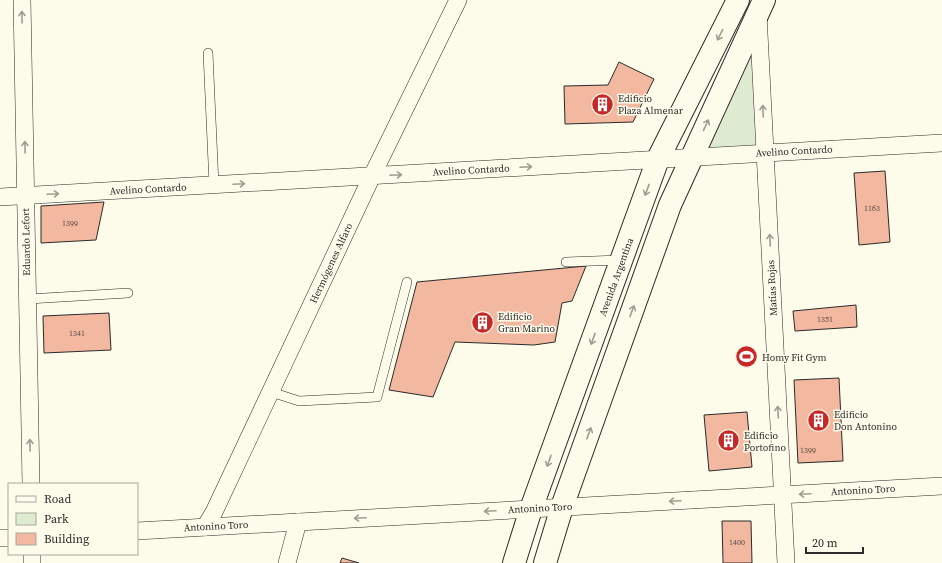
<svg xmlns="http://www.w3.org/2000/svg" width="942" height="563" viewBox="0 0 942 563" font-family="'Source Serif 4',serif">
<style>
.green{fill:#deebd1;stroke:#74746e}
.building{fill:#f2b8a0;stroke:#2b2b2b}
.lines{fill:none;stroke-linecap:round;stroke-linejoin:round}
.service-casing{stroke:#2b2b2b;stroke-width:10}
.minor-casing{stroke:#2b2b2b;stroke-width:18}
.primary-casing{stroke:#2b2b2b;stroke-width:24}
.service{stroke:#fdfbea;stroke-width:9}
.minor{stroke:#fdfbea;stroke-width:17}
.primary{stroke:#fdfbea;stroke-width:22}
.oneway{stroke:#9e9d94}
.labels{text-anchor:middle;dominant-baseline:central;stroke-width:3;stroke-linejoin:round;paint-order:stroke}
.number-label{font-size:8px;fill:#5d4e48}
.poi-label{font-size:10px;fill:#2b2b2b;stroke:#fdfbea;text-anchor:start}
.street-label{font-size:10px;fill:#2b2b2b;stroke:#fdfbea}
</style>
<rect width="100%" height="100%" fill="#fdfbea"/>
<polygon class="green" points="758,12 765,153 705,157"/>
<g class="building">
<polygon points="619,62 654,79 633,122 565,124 564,86 608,85"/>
<polygon points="885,171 890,242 859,245 854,173"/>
<polygon points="104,202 96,240 41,243 41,206"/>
<polygon points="586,266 572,301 562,303 555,342 534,345 455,342 433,397 389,390 417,282"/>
<polygon points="856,305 857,327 795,331 793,311"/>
<polygon points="109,313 111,350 44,353 43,316"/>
<polygon points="839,378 843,461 798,463 794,380"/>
<polygon points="747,412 752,467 709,471 704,415"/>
<polygon points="722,521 751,521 752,563 723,563"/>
<polygon points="342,558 359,563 340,563"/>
</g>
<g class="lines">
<defs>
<g id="service">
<polyline points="208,53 214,185"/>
<polyline points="566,262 620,260"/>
<polyline points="28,299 128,293"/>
<polyline points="271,392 299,401 377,397 407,282"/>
</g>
<g id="minor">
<polyline points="22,0 31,484"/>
<polyline points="758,14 786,563"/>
<polyline points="0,197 942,143"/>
<polyline points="205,527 214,512 372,176 458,0"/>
<polyline points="137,531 942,486"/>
<polyline points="0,538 9,538"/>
<polyline points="32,554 32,563"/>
<polyline points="287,563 298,522"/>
</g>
<g id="primary">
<polyline points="514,563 531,509 658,159 738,0"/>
<polyline points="545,563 562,507 670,205 764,0"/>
</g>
</defs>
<use href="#service" class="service-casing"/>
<use href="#minor" class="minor-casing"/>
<use href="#primary" class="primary-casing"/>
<use href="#service" class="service"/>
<use href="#minor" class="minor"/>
<use href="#primary" class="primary"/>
</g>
<defs><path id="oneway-shaft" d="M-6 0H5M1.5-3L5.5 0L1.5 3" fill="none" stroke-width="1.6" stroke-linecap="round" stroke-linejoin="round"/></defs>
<g class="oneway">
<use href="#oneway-shaft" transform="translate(22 17) rotate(-91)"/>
<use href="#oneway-shaft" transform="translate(720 35) rotate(117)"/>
<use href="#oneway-shaft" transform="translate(763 111) rotate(-93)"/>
<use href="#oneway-shaft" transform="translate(706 125) rotate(-65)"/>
<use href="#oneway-shaft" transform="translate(25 147) rotate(-91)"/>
<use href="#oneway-shaft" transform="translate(526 167) rotate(-3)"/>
<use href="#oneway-shaft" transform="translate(396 175) rotate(-3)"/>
<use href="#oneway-shaft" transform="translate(239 184) rotate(-3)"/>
<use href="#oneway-shaft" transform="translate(647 190) rotate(110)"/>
<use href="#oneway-shaft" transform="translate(53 194) rotate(-3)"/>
<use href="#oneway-shaft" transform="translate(770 240) rotate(-93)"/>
<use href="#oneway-shaft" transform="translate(632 311) rotate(-70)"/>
<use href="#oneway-shaft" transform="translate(593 339) rotate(110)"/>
<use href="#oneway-shaft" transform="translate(778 412) rotate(-93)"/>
<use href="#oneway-shaft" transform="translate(589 433) rotate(-70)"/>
<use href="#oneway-shaft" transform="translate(30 445) rotate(-91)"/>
<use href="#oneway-shaft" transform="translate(549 461) rotate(110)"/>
<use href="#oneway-shaft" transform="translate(805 494) rotate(177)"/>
<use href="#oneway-shaft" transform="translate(675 501) rotate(177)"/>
<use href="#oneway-shaft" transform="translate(490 511) rotate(177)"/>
<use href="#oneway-shaft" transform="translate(360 518) rotate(177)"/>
</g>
<defs>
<symbol id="building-disc" viewBox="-11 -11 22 22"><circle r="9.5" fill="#c62828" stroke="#fdfbea"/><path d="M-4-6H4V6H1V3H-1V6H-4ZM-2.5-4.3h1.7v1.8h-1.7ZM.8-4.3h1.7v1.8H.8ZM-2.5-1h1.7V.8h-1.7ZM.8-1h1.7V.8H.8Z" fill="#fff"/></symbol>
<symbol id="stadium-disc" viewBox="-11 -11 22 22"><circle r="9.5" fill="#c62828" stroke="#fdfbea"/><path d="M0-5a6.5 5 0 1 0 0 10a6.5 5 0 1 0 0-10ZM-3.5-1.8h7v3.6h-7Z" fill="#fff"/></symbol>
</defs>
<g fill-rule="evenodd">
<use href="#building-disc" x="590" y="92" width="25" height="25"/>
<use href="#building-disc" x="470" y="310" width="25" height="25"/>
<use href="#stadium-disc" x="734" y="344" width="25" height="25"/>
<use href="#building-disc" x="806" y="408" width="25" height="25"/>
<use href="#building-disc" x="716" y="428" width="25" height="25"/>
</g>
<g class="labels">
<g class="number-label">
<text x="872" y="208">1163</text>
<text x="70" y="223">1399</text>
<text x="825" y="319">1351</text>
<text x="77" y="333">1341</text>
<text x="808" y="450">1399</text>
<text x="737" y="542">1400</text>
</g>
<g class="poi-label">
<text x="618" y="98">Edificio<tspan x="618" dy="12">Plaza Almenar</tspan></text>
<text x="498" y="316">Edificio<tspan x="498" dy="12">Gran Marino</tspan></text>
<text x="762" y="357">Homy Fit Gym</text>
<text x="834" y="414">Edificio<tspan x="834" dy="12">Don Antonino</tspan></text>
<text x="744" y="435">Edificio<tspan x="744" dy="12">Portofino</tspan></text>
</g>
<g class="street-label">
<text transform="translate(794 151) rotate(-3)">Avelino Contardo</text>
<text transform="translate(471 170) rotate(-3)">Avelino Contardo</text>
<text transform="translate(148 189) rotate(-3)">Avelino Contardo</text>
<text transform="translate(26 242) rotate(-91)">Eduardo Lefort</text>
<text transform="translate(331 263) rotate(-65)">Hermógenes Alfaro</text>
<text transform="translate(616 277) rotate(-70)">Avenida Argentina</text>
<text transform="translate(772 288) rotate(-93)">Matías Rojas</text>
<text transform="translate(863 490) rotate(-3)">Antonino Toro</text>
<text transform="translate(540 508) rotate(-3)">Antonino Toro</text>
<text transform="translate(216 526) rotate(-3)">Antonino Toro</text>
</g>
</g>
<rect x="8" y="483" width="130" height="72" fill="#fdfbea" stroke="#a9a89e"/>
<rect x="16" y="496" width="20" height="6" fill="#fdfbea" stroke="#a9a89e"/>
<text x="44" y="503" font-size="12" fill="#2b2b2b">Road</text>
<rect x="16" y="513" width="20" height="12" fill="#deebd1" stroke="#a9a89e"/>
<text x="44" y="523" font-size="12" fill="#2b2b2b">Park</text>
<rect x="16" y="533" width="20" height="12" fill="#f2b8a0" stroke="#a9a89e"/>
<text x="44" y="543" font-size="12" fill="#2b2b2b">Building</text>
<path d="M806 547v6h57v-6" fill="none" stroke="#2b2b2b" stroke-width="2"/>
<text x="812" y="547" font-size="12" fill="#2b2b2b" stroke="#fdfbea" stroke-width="3" paint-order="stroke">20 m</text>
</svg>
